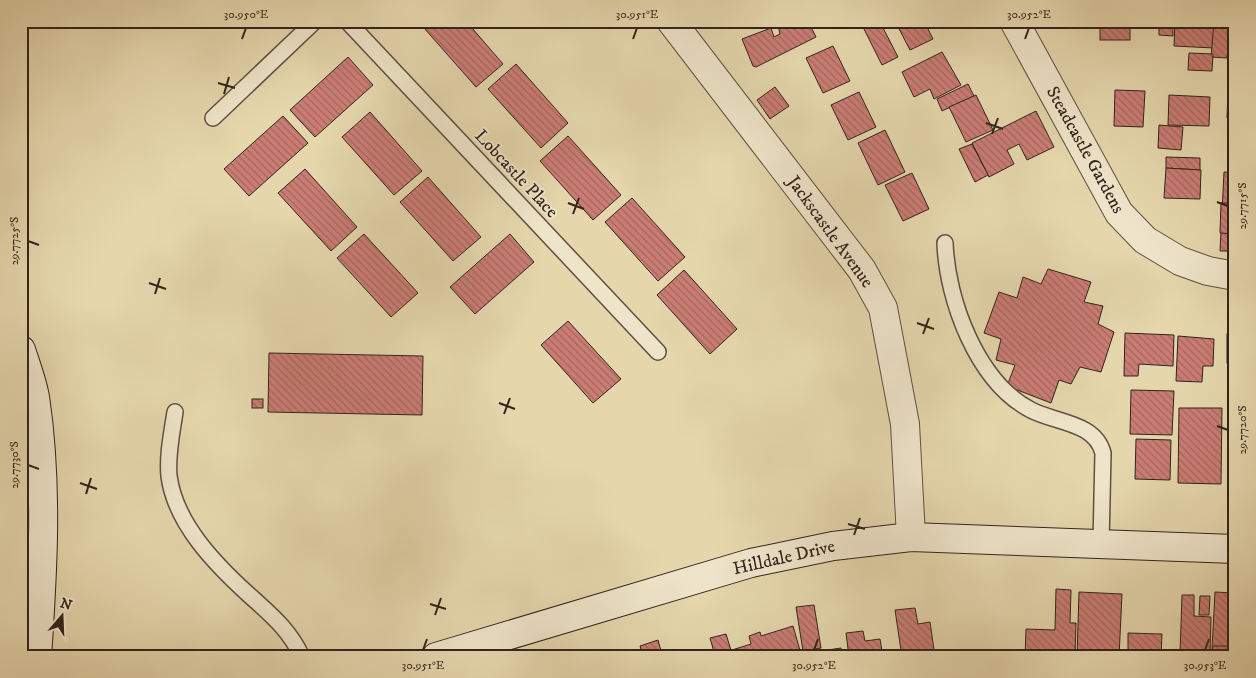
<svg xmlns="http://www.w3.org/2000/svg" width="1256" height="678" viewBox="0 0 1256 678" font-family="'IM FELL DW Pica',serif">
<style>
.building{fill:url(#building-back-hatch);stroke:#32231c}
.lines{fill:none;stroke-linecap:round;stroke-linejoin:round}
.lane-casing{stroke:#5f5040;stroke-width:18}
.street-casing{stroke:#5f5040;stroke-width:30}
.secondary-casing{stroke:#32231c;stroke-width:30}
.lane{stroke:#eee4c9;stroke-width:15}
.street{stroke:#eee4c9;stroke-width:28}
.secondary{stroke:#eee4c9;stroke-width:28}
.ticks{fill:none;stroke:#32231c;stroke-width:2}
.labels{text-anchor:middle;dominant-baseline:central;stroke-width:4;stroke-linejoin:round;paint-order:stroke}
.street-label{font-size:18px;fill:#32231c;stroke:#eee4c9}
.neatline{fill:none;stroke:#32231c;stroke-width:2}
.ticks-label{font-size:12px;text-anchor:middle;fill:#32231c}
</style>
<defs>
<pattern id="building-back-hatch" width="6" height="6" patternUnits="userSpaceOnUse" patternTransform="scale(1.25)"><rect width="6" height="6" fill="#ca7d74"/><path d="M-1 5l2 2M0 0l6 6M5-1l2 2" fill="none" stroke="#a5665e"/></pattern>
</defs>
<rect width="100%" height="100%" fill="#e5d6ac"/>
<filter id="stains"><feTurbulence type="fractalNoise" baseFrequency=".004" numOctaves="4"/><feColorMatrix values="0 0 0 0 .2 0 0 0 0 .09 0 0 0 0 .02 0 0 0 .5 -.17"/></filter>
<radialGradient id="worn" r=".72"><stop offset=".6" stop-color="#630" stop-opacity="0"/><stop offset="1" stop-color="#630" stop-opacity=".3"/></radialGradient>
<g class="building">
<polygon points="432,21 466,21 503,64 476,87 424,28"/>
<polygon points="777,21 808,21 816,37 756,67 753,66 742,39 771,28 774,37 780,34"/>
<polygon points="860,21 891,21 882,26 898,57 882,65"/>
<polygon points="895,21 924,21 933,39 910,50"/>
<rect x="1100" y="21" width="30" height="19"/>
<polygon points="1159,21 1173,21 1173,36 1159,35"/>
<polygon points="1175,21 1216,21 1214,48 1174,46"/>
<polygon points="1214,21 1230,21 1227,58 1211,57"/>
<polygon points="833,46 850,81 823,93 806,58"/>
<polygon points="942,52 961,85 934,99 930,89 914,97 902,72"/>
<polygon points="1189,53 1213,54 1212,71 1188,70"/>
<polygon points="348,57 373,85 315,137 290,110"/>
<polygon points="516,64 568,123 541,148 488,89"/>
<polygon points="968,84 974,96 942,111 937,99"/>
<polygon points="775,87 789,106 770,119 757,100"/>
<polygon points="1115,90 1145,91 1143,127 1114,126"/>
<polygon points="1228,90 1235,90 1235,118 1227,118"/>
<polygon points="859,92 876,127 848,140 831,105"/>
<polygon points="976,95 993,130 966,142 949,107"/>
<polygon points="1169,95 1210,97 1209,126 1168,125"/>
<polygon points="1036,111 1054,147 1027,160 1019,144 1007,150 1014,164 989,177 972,143"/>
<polygon points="370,112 422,171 394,195 342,137"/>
<polygon points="283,116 308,143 249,196 224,169"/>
<polygon points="1159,125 1183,127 1181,150 1158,148"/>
<polygon points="885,130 905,172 878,185 858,143"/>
<polygon points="568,136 621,195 593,220 540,161"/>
<polygon points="972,144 988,175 975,182 959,149"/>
<polygon points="1166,157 1200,158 1200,170 1166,168"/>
<polygon points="1166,168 1201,170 1200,199 1164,198"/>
<polygon points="305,169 357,227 331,251 278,193"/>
<polygon points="1224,172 1235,173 1231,251 1220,251"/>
<polygon points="912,173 929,209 903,221 885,185"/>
<polygon points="428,177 481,237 453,261 400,202"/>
<polygon points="1231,184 1235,184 1235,234 1220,233 1221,203 1230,203"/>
<polygon points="632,198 685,257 658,281 605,222"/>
<polygon points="364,234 418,293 391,317 337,258"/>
<polygon points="510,234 534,262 475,314 450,287"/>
<polygon points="1048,269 1091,282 1084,302 1103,306 1098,324 1114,332 1101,372 1080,367 1071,384 1059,380 1051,403 1007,386 1015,365 996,360 1001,339 984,333 999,292 1017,298 1023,277 1041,284"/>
<polygon points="684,270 737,329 710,354 657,295"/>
<polygon points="568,321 621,379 593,403 541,345"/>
<polygon points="1125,333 1174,335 1173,366 1139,364 1138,376 1124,376"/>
<rect x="1227" y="334" width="8" height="29"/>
<polygon points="1178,336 1214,339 1213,366 1203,366 1202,382 1176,381"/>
<polygon points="269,353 423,356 422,415 268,412"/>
<polygon points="1131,390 1174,391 1172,435 1130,434"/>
<rect x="252" y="399" width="11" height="9"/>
<polygon points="1179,408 1222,408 1221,484 1178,483"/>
<polygon points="1234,428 1235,428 1235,486 1230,486"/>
<polygon points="1136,439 1171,440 1170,480 1135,479"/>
<polygon points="1056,589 1071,590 1070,623 1076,623 1075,657 1025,657 1026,629 1055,630"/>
<polygon points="1079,592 1122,594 1119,657 1077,657"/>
<polygon points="1215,592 1233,593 1232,619 1235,619 1235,639 1233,650 1212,649"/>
<polygon points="1182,595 1194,595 1194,616 1211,617 1210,655 1180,654"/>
<polygon points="1200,596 1210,596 1209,615 1199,615"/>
<polygon points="814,605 821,648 803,651 796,607"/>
<polygon points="915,608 918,624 930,622 935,657 902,657 895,610"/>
<polygon points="793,626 801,654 792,657 734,657 732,650 751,644 749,636 760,632 761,636"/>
<polygon points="863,631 865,641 880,639 883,657 849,657 846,633"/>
<polygon points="1128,633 1162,634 1161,657 1128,657"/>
<polygon points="726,634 733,657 699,657 714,652 710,638"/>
<polygon points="658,640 661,651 643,656 640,646"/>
<polygon points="1213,646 1235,646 1235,657 1212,657"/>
<polygon points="841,648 842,655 845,654 846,657 822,657 821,651"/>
<polygon points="661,651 663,657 647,657 647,655"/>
</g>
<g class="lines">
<defs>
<g id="lane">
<polyline points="347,21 658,352"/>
<polyline points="213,118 315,21"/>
<path d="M945,243C947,300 977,382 1031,410C1056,423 1095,422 1103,453L1101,544"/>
<path d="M175,412C172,432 167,455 169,476C175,523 215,564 248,594C270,614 289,629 302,657"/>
</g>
<g id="street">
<polyline points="671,21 862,270 883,308 905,424 911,537"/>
<polyline points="1014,21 1119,213 1145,240 1180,261 1208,271 1235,276"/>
</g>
<g id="secondary">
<path d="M21,350C26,365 32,381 35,397C48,484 43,570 37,657"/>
<polyline points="436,657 751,563 833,546 911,537 1235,549"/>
</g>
</defs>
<use href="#lane" class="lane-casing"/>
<use href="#street" class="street-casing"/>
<use href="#secondary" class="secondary-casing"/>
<use href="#lane" class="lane"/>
<use href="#street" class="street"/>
<use href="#secondary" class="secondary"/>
</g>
<path class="ticks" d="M242,39L246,28M633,39L637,28M1025,39L1029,28M218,83L235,88M224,94L229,77M986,123L1003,129M992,134L998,118M1217,202L1228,206M568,203L584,209M573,214L579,198M28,241L39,245M149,283L166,289M155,294L160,278M917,323L934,329M923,334L929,318M499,403L515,409M504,414L510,398M1217,426L1228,430M28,465L39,469M80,483L97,489M86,494L91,478M848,524L865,529M854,535L860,518M430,604L446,609M435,615L441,598M423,650L427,639M814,650L818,639M1205,650L1209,639"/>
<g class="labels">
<g class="street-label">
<text transform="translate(1085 150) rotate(61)">Steadcastle Gardens</text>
<text transform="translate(516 174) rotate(47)">Lobcastle Place</text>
<text transform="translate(830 232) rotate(54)">Jackscastle Avenue</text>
<text transform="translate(784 558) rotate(-13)">Hilldale Drive</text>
</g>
</g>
<rect width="1256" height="678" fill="none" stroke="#e5d6ac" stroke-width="55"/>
<g transform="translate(62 616) rotate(19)" stroke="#eee4c9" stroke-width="4" paint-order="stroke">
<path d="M0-4L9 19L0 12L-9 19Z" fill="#32231c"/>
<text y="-8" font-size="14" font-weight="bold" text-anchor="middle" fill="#32231c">N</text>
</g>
<rect x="28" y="28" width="1200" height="622" class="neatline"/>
<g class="ticks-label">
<text x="246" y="18">30.950°E</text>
<text x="637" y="18">30.951°E</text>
<text x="1029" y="18">30.952°E</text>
<text transform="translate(1242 206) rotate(-90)" y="4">29.7715°S</text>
<text transform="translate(14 241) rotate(-90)" y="4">29.7725°S</text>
<text transform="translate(1242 430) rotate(-90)" y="4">29.7720°S</text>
<text transform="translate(14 465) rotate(-90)" y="4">29.7730°S</text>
<text x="423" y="669">30.951°E</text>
<text x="814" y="669">30.952°E</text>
<text x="1205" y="669">30.953°E</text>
</g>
<rect width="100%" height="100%" filter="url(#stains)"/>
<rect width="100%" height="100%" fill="url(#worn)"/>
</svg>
